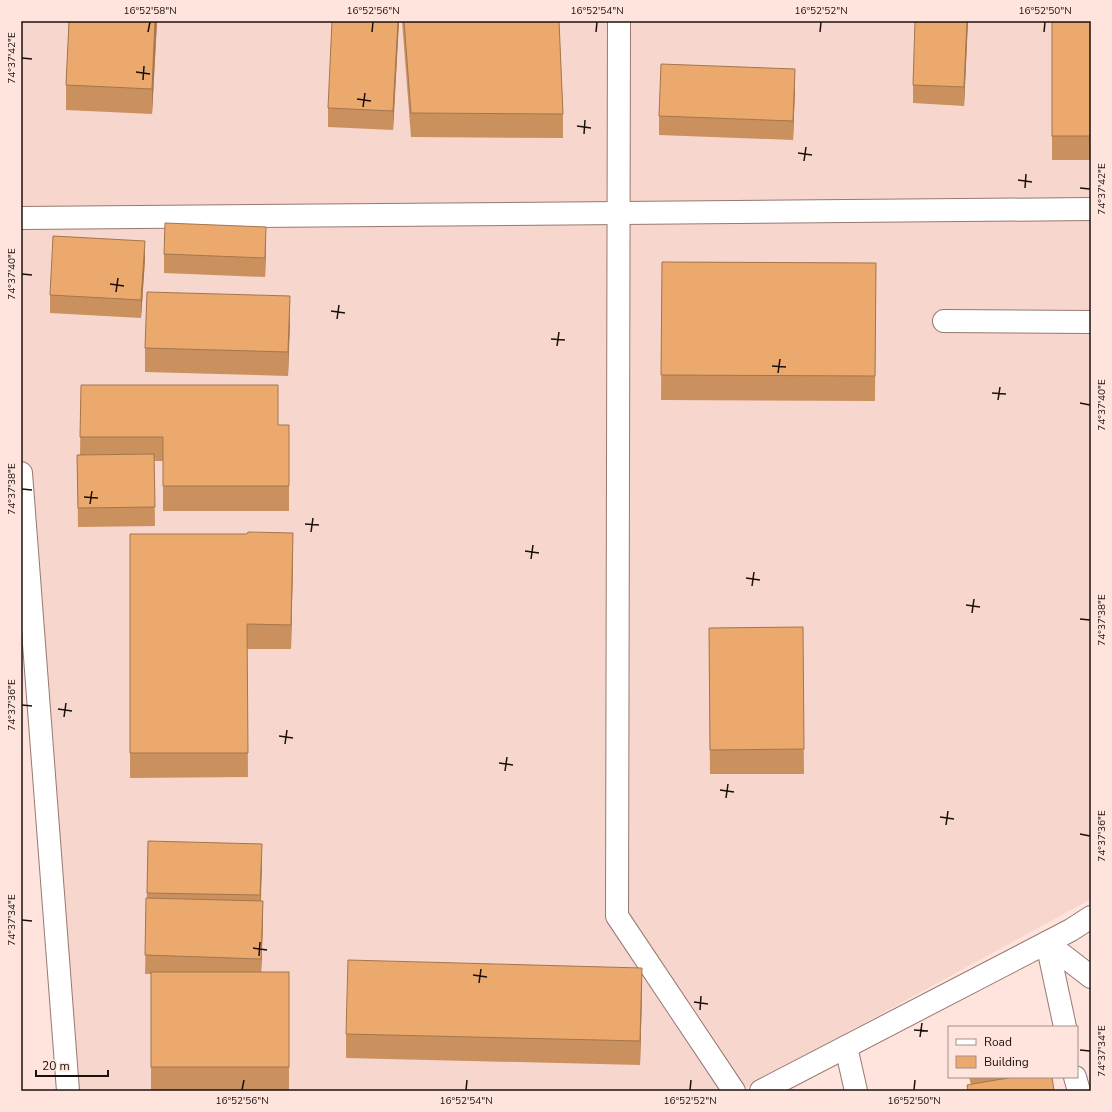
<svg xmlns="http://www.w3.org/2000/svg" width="1112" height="1112" viewBox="0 0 1112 1112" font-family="'Nunito Sans',sans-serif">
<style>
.built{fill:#f7d6cd}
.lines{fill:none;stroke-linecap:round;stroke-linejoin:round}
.minor-casing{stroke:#977971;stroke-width:24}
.minor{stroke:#fff;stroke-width:22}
.wall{fill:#ca915e}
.shaded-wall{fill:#a4764c}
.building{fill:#eba96d;stroke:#a4764c}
.ticks{fill:none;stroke:#1b100d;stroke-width:1.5}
.neatline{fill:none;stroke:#1b100d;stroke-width:1.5}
.ticks-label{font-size:10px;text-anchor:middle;fill:#1b100d}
</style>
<rect width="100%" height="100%" fill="#ffe4dd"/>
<polygon class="built" points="21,21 1091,21 1091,899 740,1091 68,1091 21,536"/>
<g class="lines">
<defs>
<g id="minor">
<polyline points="619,21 617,916 734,1091"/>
<polyline points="21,218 1091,209"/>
<polyline points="944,321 1091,322"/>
<polyline points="21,473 68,1091"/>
<polyline points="1047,943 1065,1027"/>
<polyline points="1047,943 1091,977"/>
<polyline points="846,1047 856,1091"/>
<polyline points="1075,1077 1079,1091"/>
<polyline points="761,1091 1071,930 1091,917"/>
</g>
</defs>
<use href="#minor" class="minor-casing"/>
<use href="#minor" class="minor"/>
</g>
<g class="wall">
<polygon points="69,21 157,21 152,114 66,110 66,85"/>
<polygon points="399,21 393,130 328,127 328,108"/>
<polygon points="402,21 559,21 563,114 563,138 411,137"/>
<polygon points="968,21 964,106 913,103 913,85"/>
<rect x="1052" y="21" width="39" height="139"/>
<polygon points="795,88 793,140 659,135 659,116"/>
<polygon points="266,245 265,277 164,273 164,254"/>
<polygon points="145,259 141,318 50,313 50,295"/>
<polygon points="662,262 876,263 875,401 661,400"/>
<polygon points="290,320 288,376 145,372 145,348"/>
<polygon points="81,385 278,425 289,425 289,511 163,511 163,461 154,461 155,526 78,527 77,455 80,455"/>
<polygon points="130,534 293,557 291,649 247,649 248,777 130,778"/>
<polygon points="803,627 804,774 710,774 709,628"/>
<polygon points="148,841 262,862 261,901 263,920 261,972 289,972 289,1091 151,1091 151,974 145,974"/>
<polygon points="642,992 640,1065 346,1058 346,1034"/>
<polygon points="969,1077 1052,1077 1054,1091 967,1091 967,1085 971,1085"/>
</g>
<g class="shaded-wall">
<polygon points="155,21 157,21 152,114 152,89"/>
<polygon points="398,21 399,21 393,130 393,111"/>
<polygon points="967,21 968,21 964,106 964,87"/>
<polygon points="795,69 795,88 793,140 793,121"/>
<polygon points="266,227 266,245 265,277 265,258"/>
<polygon points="145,241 145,259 141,318 141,300"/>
<polygon points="290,296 290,320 288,376 288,352"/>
<polygon points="293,533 293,557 291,649 291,625"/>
<polygon points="262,844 262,862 260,914 260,895"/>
<polygon points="263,901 263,920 261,978 261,959"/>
<polygon points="642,968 642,992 640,1065 640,1041"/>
</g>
<g class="building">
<polygon points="69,21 155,21 152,89 66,85"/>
<polygon points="332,21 398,21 393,111 328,108"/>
<polygon points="404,21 559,21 563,114 411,113"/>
<polygon points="915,21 967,21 964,87 913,85"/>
<rect x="1052" y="21" width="39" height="115"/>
<polygon points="661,64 795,69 793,121 659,116"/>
<polygon points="165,223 266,227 265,258 164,254"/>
<polygon points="53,236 145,241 141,300 50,295"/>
<polygon points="662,262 876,263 875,376 661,375"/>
<polygon points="147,292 290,296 288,352 145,348"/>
<polygon points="81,385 278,385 278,425 289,425 289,486 163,486 163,437 80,437"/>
<polygon points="154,454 155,507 78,508 77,455"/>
<polygon points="248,532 293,533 291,625 247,624 248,753 130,753 130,534 247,534"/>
<polygon points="803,627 804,749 710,750 709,628"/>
<polygon points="148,841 262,844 260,895 147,893"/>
<polygon points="146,898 263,901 261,959 145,955"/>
<polygon points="348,960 642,968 640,1041 346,1034"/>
<rect x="151" y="972" width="138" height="95"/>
<polygon points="1014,1077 1052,1077 1054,1090 1050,1091 968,1091 967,1085"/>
</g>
<path class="ticks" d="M148,32L150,22M372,32L373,22M596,32L597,22M820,32L821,22M1044,32L1045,22M22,58L32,59M136,72L150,74M143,80L144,66M357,99L371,101M363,107L365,93M577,126L591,128M584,134L585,120M798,153L812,155M804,161L806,147M1018,180L1032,182M1025,188L1026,174M1080,188L1090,189M22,274L32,275M110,284L124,286M116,292L118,278M331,311L345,313M337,319L339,305M551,339L565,340M557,346L559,332M772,366L786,367M778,373L780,359M992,393L1006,394M998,400L1000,387M1080,403L1090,405M22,489L32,490M84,497L98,498M90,504L92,491M305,524L319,525M311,532L313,518M525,551L539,553M531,559L533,545M746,578L760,580M752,586L754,572M966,605L980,607M972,613L974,599M1080,619L1090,620M22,705L32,706M58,709L72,711M64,717L66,703M279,736L293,738M285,744L287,730M499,763L513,765M505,771L507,757M720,790L734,792M726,798L728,784M940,817L954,819M946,825L948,811M1080,834L1090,836M22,920L32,921M253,948L267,950M259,956L260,942M473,975L487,977M479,983L481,969M694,1002L708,1004M700,1010L701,996M914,1030L928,1031M920,1037L922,1023M1080,1050L1090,1051M242,1090L244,1080M466,1090L467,1080M690,1090L691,1080M914,1090L915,1080"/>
<rect width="1112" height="1112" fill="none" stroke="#ffe4dd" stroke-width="44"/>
<rect x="948" y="1026" width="130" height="52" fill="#ffe4dd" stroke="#a48f8a"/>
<rect x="956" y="1039" width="20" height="6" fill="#ffffff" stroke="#a48f8a"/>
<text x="984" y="1046" font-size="12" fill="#1b100d">Road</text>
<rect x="956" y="1056" width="20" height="12" fill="#eba96d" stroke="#a48f8a"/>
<text x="984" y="1066" font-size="12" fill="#1b100d">Building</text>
<path d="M36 1070v6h72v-6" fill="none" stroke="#1b100d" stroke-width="2"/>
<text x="42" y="1070" font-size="12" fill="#1b100d" stroke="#ffe4dd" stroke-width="3" paint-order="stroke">20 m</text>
<rect x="22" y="22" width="1068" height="1068" class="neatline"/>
<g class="ticks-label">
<text x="150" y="14">16°52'58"N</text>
<text x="373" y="14">16°52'56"N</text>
<text x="597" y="14">16°52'54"N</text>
<text x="821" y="14">16°52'52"N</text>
<text x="1045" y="14">16°52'50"N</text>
<text transform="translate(11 58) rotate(-90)" y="4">74°37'42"E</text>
<text transform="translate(1101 189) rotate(-90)" y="4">74°37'42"E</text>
<text transform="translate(11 274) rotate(-90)" y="4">74°37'40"E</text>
<text transform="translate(1101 405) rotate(-90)" y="4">74°37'40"E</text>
<text transform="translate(11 489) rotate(-90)" y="4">74°37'38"E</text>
<text transform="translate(1101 620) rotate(-90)" y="4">74°37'38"E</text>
<text transform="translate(11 705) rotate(-90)" y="4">74°37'36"E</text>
<text transform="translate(1101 836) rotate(-90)" y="4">74°37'36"E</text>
<text transform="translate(11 920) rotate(-90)" y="4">74°37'34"E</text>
<text transform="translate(1101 1051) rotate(-90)" y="4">74°37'34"E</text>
<text x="242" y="1104">16°52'56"N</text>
<text x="466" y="1104">16°52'54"N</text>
<text x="690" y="1104">16°52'52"N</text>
<text x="914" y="1104">16°52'50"N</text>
</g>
</svg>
